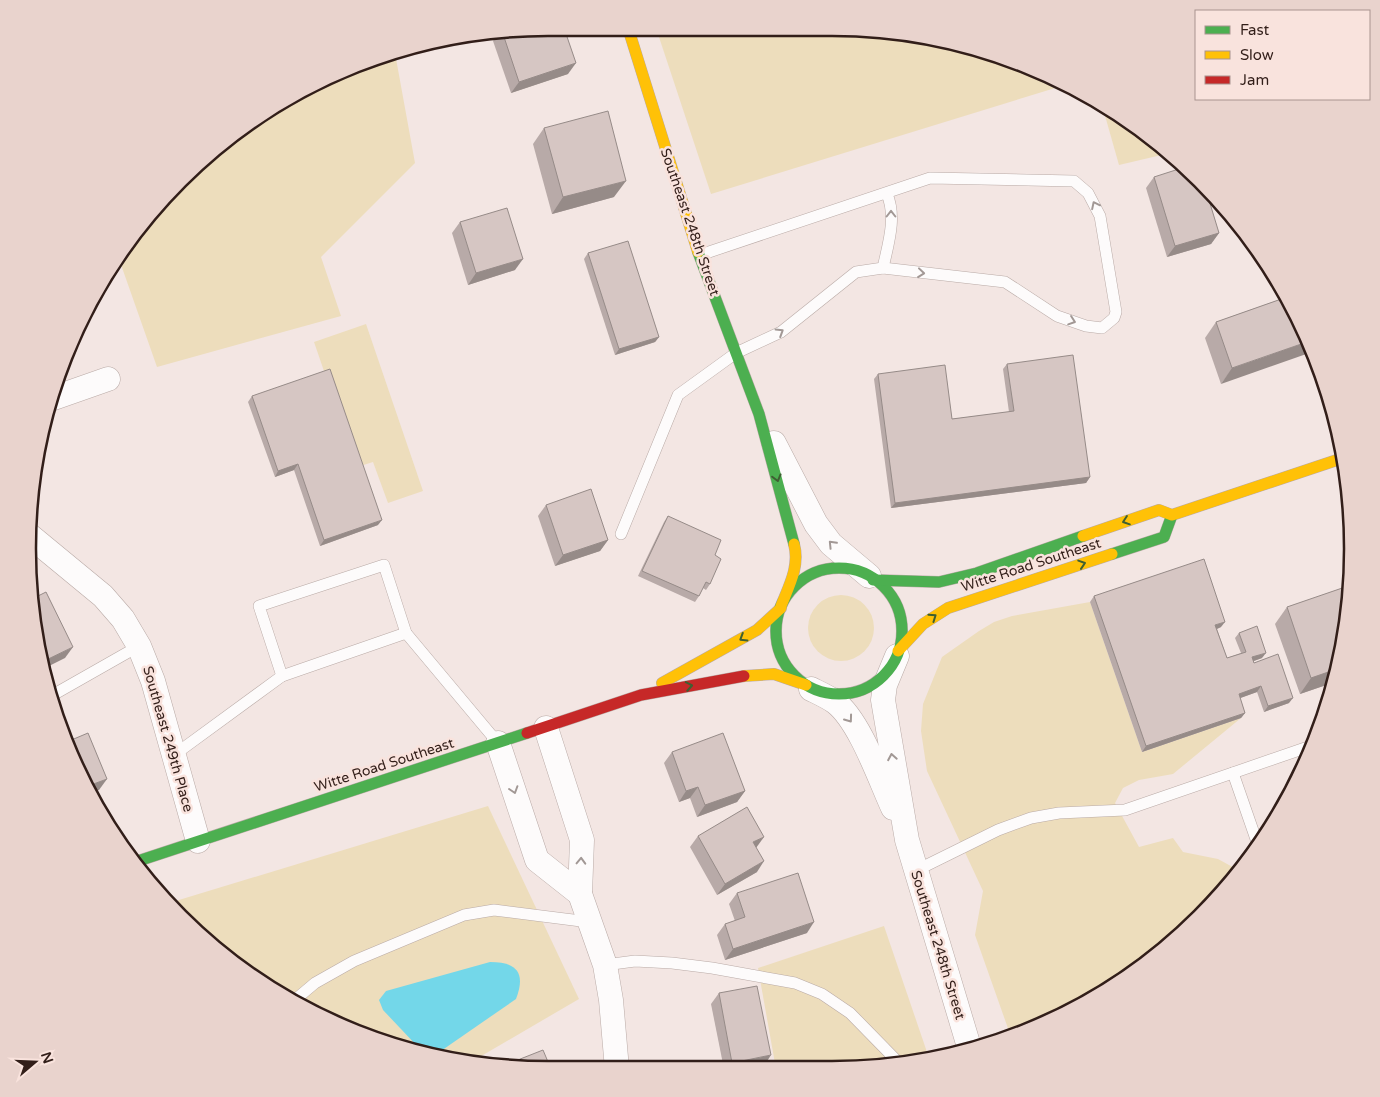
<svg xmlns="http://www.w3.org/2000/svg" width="1380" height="1097" viewBox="0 0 1380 1097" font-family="'Varela Round',sans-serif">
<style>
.green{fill:#edddbc}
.water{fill:#73d7e9}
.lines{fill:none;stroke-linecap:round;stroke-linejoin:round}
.lane-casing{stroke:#b9aaa6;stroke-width:12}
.street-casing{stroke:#b9aaa6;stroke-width:25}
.fast-casing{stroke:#b9aaa6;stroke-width:12}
.slow-casing{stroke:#b9aaa6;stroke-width:12}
.jam-casing{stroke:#b9aaa6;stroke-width:12}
.lane{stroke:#fdfbfb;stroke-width:11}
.street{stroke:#fdfbfb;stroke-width:24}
.fast{stroke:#4caf50;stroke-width:11}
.slow{stroke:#ffc107;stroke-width:11}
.jam{stroke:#c62828;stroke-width:11}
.wall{fill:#b8aaa8}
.shaded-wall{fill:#968b88}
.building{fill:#d6c6c3;stroke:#968b88}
.oneway{stroke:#a29895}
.oneway2{stroke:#3e5f32}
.labels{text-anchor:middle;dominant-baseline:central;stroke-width:5;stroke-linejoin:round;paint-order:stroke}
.street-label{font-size:14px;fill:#321e19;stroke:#f9e3dd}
.rim{fill:none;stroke:#321e19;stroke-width:2.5}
</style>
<rect width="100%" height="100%" fill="#f3e6e3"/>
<g class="green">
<polygon points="656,28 865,29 999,55 1065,85 711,194"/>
<polygon points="395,53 415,163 321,257 341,316 157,367 119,259 180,180 288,97"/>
<polygon points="1102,105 1170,153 1119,165"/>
<polygon points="366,324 423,491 388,503 373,462 357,467 314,342"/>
<circle cx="841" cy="628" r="33"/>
<polygon points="1090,602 1142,752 1241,718 1173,774 1139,780 1123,788 1115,803 1139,847 1173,838 1183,852 1218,859 1240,871 1175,940 1092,1000 1010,1034 975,935 983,891 927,771 921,731 923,704 942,657 979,631 994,622 1012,616"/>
<polygon points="488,806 579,999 471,1062 447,1060 349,1030 232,962 169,903"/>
<polygon points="884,926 929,1058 866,1068 776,1069 758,968"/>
</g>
<path class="water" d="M490,962C517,962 526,973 516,999L438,1053L418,1047L383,1010L379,1000L386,991Z"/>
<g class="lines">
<defs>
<g id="lane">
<path d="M883,268C888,244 897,218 887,194"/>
<polyline points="621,534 678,395 736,353 781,332 856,272 883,268 1005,282 1057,316 1086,326 1102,328 1114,318 1116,312 1100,216 1088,193 1074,181 930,178 700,255"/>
<polygon points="384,565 406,633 282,676 259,606"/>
<polyline points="406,633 498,743"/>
<polyline points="51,696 139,646"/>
<polyline points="174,755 282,676"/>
<polyline points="1233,773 1258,845"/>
<polyline points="915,871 998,830 1031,818 1059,813 1125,810 1311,746"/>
<polyline points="605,965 635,961 672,963 712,968 795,983 822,994 850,1013 899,1063"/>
<polyline points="296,999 315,983 354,961 464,915 494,910 589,922"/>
</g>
<g id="street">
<polyline points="51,399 108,379"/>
<polyline points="774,443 816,524 831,544 869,576"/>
<polyline points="29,535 103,596 123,619 139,646 153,681 198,841"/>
<polyline points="897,656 885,685 883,700 907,840 970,1050"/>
<path d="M811,689C819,693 828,697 835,702C860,721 880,780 893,808"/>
<polyline points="498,743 537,860 580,894 582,840 546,728"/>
<polyline points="580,894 605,965 611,1000 617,1069"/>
</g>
<g id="fast">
<polyline points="698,252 759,414 794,544"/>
<polyline points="1112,554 1164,537 1172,515"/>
<circle cx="839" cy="631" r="63"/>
<polyline points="873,580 939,582 977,573 1083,536"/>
<polyline points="135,862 527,733"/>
</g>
<g id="slow">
<polyline points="628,28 698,252"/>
<polyline points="1083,536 1159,510 1172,515 1343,458"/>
<path d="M781,606C789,586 800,566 794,544"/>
<polyline points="898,651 923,624 948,608 1112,554"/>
<polyline points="744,676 774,674 806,685"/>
<polyline points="662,683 757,630 781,608"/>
</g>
<polyline id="jam" points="527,733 641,695 744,676"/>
</defs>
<use href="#lane" class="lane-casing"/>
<use href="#street" class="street-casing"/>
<use href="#fast" class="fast-casing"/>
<use href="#slow" class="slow-casing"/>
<use href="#jam" class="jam-casing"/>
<use href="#lane" class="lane"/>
<use href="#street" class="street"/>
<use href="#fast" class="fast"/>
<use href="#slow" class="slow"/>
<use href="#jam" class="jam"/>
</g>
<g class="wall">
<polygon points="548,28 568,74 511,93 493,41 498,34"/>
<polygon points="544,128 614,197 552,214 533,144"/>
<polygon points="1154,177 1219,233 1211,244 1167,257 1146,188"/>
<polygon points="460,222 515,270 468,285 452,233"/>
<polygon points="588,253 659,337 655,342 615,355 584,259"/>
<polygon points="1287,297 1221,384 1205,338 1216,322"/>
<polygon points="1007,364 1090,477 1086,483 891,508 874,379 878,374 952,419 1009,412 1003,369"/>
<polygon points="252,396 378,525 320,546 294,470 275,477 248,402"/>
<polygon points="546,505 608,540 600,551 555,566 538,516"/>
<polygon points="668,516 715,555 710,584 706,590 703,588 699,596 695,602 638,576 664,522"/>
<polygon points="1094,596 1221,627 1217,629 1227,658 1241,653 1235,638 1239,633 1262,658 1254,661 1254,663 1289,703 1264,712 1257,692 1240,698 1245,713 1241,718 1142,752 1090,602"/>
<polygon points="1287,607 1335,682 1300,694 1275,624"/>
<polygon points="672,752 745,791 737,802 697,817 690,798 679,802 664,763"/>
<polygon points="698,836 756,847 757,872 717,895 690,847"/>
<polygon points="737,893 807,933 725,960 717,935 725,924 735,921 729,904"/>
<polygon points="719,993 764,1066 751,1069 724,1069 711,1004"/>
</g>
<g class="shaded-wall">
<polygon points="576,63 568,74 511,93 519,82"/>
<polygon points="626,181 614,197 552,214 563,197"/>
<polygon points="1219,233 1211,244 1167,257 1175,246"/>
<polygon points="523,259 515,270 468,285 476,273"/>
<polygon points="659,337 655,342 615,355 619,349"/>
<polygon points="1307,342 1312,352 1221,384 1232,368"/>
<polygon points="298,464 294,470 275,477 278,471"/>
<polygon points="1090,477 1086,483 891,508 895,503"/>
<polygon points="382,520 378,525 320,546 324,540"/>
<polygon points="608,540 600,551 555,566 563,555"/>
<polygon points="1225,622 1221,627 1212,631 1215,625"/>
<polygon points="73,647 65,658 43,669 42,662"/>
<polygon points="1266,653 1262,658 1248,663 1252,657"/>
<polygon points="1337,669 1335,682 1300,694 1311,678"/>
<polygon points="1261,686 1257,692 1235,700 1239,694"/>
<polygon points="1293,698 1289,703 1264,712 1268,706"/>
<polygon points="1245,713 1241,718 1142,752 1146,746"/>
<polygon points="107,779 99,790 91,793 88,786"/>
<polygon points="698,787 690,798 679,802 686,791"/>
<polygon points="745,791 737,802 697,817 705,805"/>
<polygon points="764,837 756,848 753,842"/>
<polygon points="764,861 757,872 717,895 725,884"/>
<polygon points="814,922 807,933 725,960 733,949"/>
<polygon points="771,1055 764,1066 751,1069 728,1069 732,1063"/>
</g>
<g class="building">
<polygon points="548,28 564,28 576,63 519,82 503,34"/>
<polygon points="608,111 626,181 563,197 544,128"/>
<polygon points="1185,167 1205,187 1219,233 1175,246 1154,177"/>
<polygon points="507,208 523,259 476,273 460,222"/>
<polygon points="628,241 659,337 619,349 588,253"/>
<polygon points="1287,297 1307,342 1232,368 1216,322"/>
<polygon points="1073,355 1090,477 895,503 878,374 945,365 952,419 1014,411 1007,364"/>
<polygon points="330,369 382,520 324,540 298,464 278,471 252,396"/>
<polygon points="591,489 608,540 563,555 546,505"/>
<polygon points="668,516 721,540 715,555 721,559 710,584 706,582 699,596 642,571"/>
<polygon points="1204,559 1225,622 1215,625 1227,658 1246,652 1239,633 1257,626 1266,653 1252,657 1254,663 1278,654 1293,698 1268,706 1261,686 1239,694 1245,713 1146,746 1094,596"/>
<polygon points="1351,585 1337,669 1311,678 1287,607"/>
<polygon points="46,592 73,647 42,662 34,598"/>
<polygon points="88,733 107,779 88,786 69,741"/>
<polygon points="723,733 745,791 705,805 698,787 686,791 672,752"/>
<polygon points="747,807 764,837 753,842 764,861 725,884 698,836"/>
<polygon points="798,873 814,922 733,949 725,924 745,917 737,893"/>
<polygon points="757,986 771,1055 732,1063 719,993"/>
<polygon points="543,1050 551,1069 505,1065"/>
</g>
<defs><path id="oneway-chevron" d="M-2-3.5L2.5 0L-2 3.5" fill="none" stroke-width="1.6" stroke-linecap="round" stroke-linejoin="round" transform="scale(1.25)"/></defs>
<g class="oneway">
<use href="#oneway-chevron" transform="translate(1095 205) rotate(-116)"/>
<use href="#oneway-chevron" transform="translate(891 214) rotate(-90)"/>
<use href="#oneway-chevron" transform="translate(921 273) rotate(6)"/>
<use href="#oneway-chevron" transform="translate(1072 321) rotate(19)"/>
<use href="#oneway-chevron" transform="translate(780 332) rotate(-32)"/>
<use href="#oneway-chevron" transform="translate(832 544) rotate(-134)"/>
<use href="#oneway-chevron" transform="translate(849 719) rotate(54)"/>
<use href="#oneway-chevron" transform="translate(892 757) rotate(-100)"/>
<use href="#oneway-chevron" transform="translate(514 790) rotate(72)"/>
<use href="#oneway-chevron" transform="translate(581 861) rotate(-88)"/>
</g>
<g class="oneway2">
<use href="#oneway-chevron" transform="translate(777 478) rotate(75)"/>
<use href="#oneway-chevron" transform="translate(1126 521) rotate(161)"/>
<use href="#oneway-chevron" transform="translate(1082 564) rotate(-18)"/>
<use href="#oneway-chevron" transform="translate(933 617) rotate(-35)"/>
<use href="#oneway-chevron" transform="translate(743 638) rotate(148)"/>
<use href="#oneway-chevron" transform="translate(689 686) rotate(-10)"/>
</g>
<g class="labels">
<g class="street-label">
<text transform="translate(690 222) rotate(71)">Southeast 248th Street</text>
<text transform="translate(1031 565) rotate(-18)">Witte Road Southeast</text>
<text transform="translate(168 739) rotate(74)">Southeast 249th Place</text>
<text transform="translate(384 765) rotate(-18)">Witte Road Southeast</text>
<text transform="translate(938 945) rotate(73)">Southeast 248th Street</text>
</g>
</g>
<path d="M0 0H1380V1097H0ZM548 36H832A512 512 0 0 1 1344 548V549A512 512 0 0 1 832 1061H548A512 512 0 0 1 36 549V548A512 512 0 0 1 548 36Z" fill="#e9d3cd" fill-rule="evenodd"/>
<path class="rim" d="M548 36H832A512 512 0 0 1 1344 548V549A512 512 0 0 1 832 1061H548A512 512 0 0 1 36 549V548A512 512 0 0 1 548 36Z"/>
<rect x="1195" y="10" width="175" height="90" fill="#f9e3dd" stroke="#a9948f"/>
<rect x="1205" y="26" width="25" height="8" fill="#4caf50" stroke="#a9948f"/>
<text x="1240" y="35" font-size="15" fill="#321e19">Fast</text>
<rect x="1205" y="51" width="25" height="8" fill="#ffc107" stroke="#a9948f"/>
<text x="1240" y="60" font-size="15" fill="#321e19">Slow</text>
<rect x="1205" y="76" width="25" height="8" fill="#c62828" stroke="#a9948f"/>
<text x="1240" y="85" font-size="15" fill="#321e19">Jam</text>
<g transform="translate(35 1062) rotate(71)" stroke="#f9e3dd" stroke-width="4" paint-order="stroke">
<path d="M0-4L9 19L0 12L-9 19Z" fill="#321e19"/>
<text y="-8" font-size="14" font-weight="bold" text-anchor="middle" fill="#321e19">N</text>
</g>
</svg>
